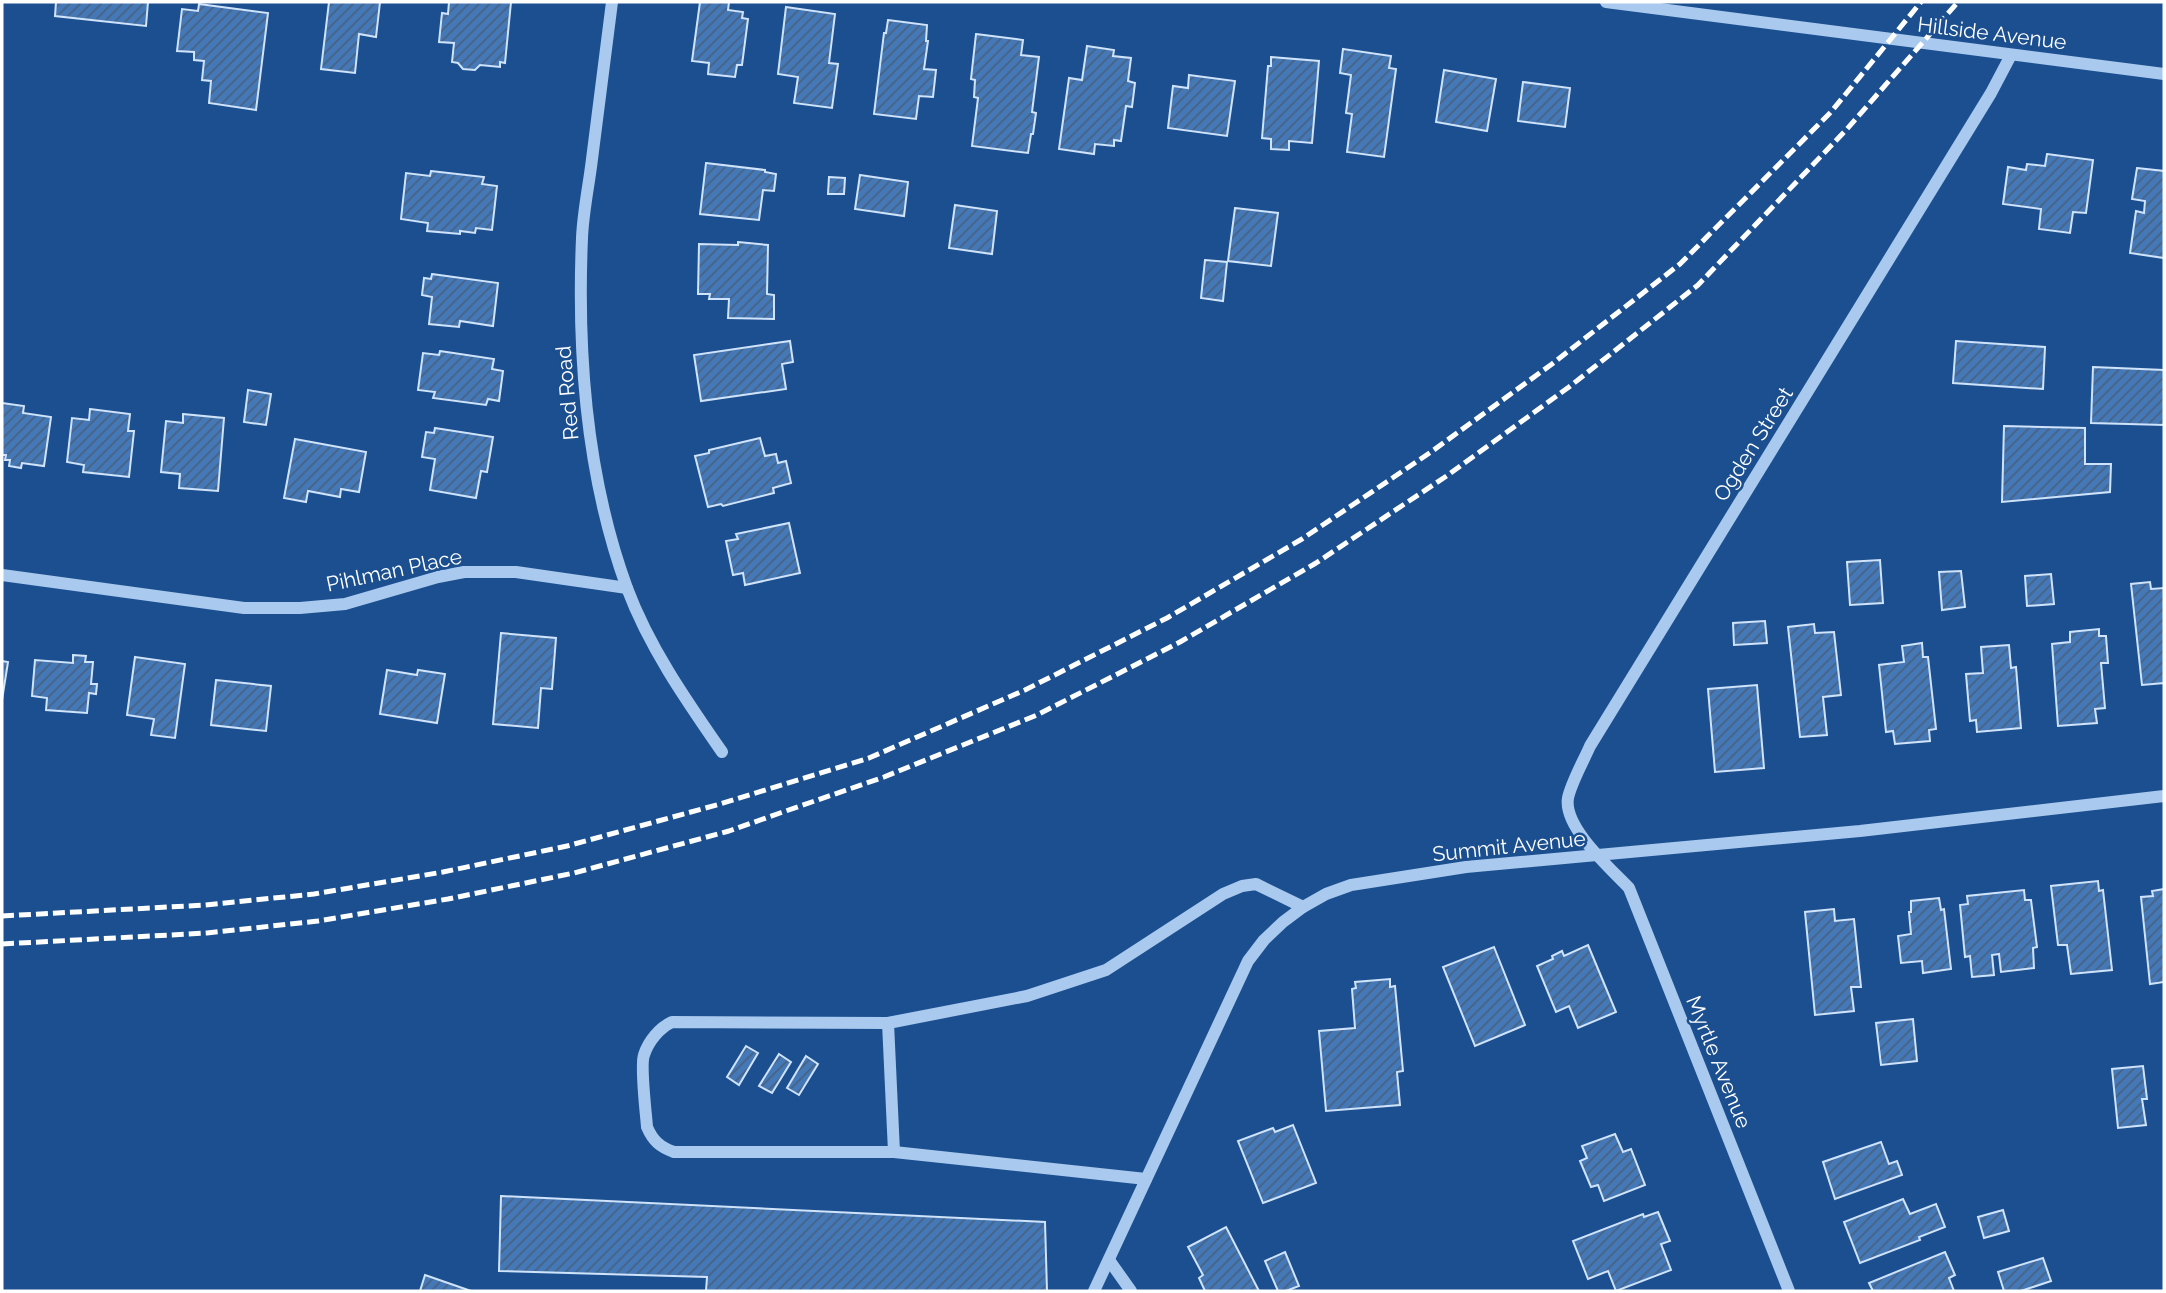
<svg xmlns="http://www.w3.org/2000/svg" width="2166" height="1293" viewBox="0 0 2166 1293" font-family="Raleway,sans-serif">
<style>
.building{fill:url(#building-hatch);stroke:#cfe3fa;stroke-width:2}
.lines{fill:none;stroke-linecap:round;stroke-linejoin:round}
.minor{stroke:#a9c9ee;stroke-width:12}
.rail{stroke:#fff;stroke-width:5;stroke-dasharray:12 5;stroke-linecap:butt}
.labels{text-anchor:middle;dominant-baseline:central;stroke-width:5;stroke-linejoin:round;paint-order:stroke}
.street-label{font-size:21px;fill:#fff;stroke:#1b4f8f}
</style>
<defs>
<pattern id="building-hatch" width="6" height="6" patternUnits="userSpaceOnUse" patternTransform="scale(1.75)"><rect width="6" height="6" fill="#4478b7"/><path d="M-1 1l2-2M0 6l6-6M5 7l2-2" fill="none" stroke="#486282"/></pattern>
</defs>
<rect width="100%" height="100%" fill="#1b4f8f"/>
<g class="building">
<polygon points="56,2 148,2 146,26 55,16"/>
<polygon points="329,2 380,2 376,37 359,34 355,73 321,69"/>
<polygon points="449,2 511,2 505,63 500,62 500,67 480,65 475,70 463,69 458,63 452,62 454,43 439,42 442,13 448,14"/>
<polygon points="700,2 729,2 728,10 743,12 742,18 748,19 742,65 737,65 735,77 708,74 709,63 692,61"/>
<polygon points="199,4 268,13 256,110 209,103 211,81 202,80 204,61 194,60 194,52 177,51 182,9 198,11"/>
<polygon points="786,7 835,14 829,63 838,64 832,108 794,103 798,77 778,74"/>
<polygon points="888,20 927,25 926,41 928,41 924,69 936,70 933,97 919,96 916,119 874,114 884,33 886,33"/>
<polygon points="976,34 1023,40 1021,55 1039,57 1032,112 1036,113 1033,134 1031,134 1028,153 972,146 978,98 974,97 975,80 971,79"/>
<polygon points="1087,46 1114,50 1113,56 1131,58 1128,81 1135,83 1132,107 1126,106 1121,141 1114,140 1114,146 1095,144 1094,154 1059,149 1069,78 1082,80"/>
<polygon points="1343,49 1391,56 1389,68 1396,69 1384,157 1347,152 1352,114 1346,113 1351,75 1340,73"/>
<polygon points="1271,57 1319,61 1312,143 1289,141 1289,150 1271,149 1271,139 1262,138 1268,66 1271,66"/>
<polygon points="1444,70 1496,79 1487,131 1436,122"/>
<polygon points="1189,75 1235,81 1227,136 1168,128 1173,86 1188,88"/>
<polygon points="1523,82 1570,88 1565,127 1518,121"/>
<polygon points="2047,154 2093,160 2086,213 2073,212 2070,233 2039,229 2041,209 2003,204 2008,167 2026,170 2027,164 2045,166"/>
<polygon points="706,163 765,170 765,172 776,174 774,191 763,190 759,220 700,214"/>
<polygon points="2137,168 2164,171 2164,258 2130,253 2136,211 2144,213 2145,201 2132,199"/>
<polygon points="431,171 484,177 482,184 497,186 492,230 476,228 475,233 460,231 460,234 427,231 428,223 401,219 406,173 430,176"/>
<polygon points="860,175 908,182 904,216 855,209"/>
<polygon points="829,177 845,178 844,194 828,194"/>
<polygon points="955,205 997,211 992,254 949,248"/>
<polygon points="1235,208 1278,213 1271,266 1228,261"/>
<polygon points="738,242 768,245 767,294 774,295 774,319 728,318 729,299 709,299 710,294 698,294 699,244 738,245"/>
<polygon points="1205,260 1227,262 1223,301 1201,298"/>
<polygon points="432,274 498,283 493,326 460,321 459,327 429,324 432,297 422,295 424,278 431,279"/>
<polygon points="790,341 793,362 782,364 786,389 701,401 694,355"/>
<polygon points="1956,341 2045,347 2043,389 1953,383"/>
<polygon points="440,351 494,359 492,369 503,371 499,401 488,399 486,405 433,398 435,392 418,390 423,353 439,355"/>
<polygon points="2093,367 2164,370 2164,425 2091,423"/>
<polygon points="248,390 271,394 266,425 244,422"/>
<polygon points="2,403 24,406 23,413 51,417 44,466 22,463 21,468 9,466 10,460 5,460 6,455 2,455"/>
<polygon points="90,409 130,414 128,431 134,431 129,477 83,472 84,465 67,462 72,418 89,420"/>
<polygon points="183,414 224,418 218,491 179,488 180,474 161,472 166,421 183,423"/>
<polygon points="2004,426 2085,428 2085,464 2111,464 2110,492 2002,502"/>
<polygon points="435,428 493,437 487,472 481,471 476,498 430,490 435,459 422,457 426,432 434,433"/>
<polygon points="760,438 765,456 776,454 778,463 786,461 791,483 773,488 774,493 723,506 721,504 708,507 695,456 709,453 709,450"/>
<polygon points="295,439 366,452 359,492 341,489 340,497 308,491 306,502 284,498"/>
<polygon points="789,523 800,573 745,585 743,573 733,575 726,541 738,539 736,534"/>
<polygon points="1880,560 1883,603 1850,605 1847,562"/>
<polygon points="1961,571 1965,607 1942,610 1939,572"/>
<polygon points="2051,574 2054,604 2027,606 2025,576"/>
<polygon points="2150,582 2151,589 2164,588 2164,683 2142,685 2131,584"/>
<polygon points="1765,621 1767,643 1734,645 1733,623"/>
<polygon points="1814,624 1815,633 1834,632 1841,695 1823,697 1827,735 1800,737 1788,627"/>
<polygon points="2099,629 2099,636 2106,636 2108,663 2101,663 2105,708 2095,709 2097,723 2058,726 2052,644 2070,642 2070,632"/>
<polygon points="501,633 556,638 552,689 541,688 538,728 493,724"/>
<polygon points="1922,643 1923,657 1928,657 1936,729 1929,730 1930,741 1895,744 1893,731 1886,732 1879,665 1904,662 1902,646"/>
<polygon points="2009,645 2011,668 2016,667 2021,728 1977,732 1976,720 1970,721 1966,674 1983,673 1981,647"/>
<polygon points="73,655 86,656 85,662 93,662 91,684 97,684 96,694 89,693 87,713 46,710 47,698 32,696 35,660 73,663"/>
<polygon points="135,657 185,664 175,738 151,735 154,719 127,715"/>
<polygon points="2,661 8,662 2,700"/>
<polygon points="387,670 417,675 418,670 445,674 437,723 380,714"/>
<polygon points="216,680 271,686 266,731 211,725"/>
<polygon points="1757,685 1764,768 1715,772 1708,689"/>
<polygon points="2098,881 2099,891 2103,890 2112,970 2071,974 2067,945 2058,945 2051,886"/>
<polygon points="2164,889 2164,982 2150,984 2141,897 2153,896 2152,891"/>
<polygon points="2024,890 2025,900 2031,900 2037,947 2033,948 2034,968 2001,972 1999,954 1992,955 1994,975 1972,977 1970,956 1965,957 1960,905 1968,904 1967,896"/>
<polygon points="1939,898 1941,910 1944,909 1951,969 1923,973 1922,961 1901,963 1898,936 1911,934 1909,912 1911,912 1911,901"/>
<polygon points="1834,909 1835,921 1854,919 1861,987 1851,987 1854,1011 1815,1015 1805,912"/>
<polygon points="1588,945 1616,1012 1578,1028 1569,1006 1556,1012 1537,966 1553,959 1552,956 1562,951 1564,956"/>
<polygon points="1494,947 1525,1025 1475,1046 1443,967"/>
<polygon points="1390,979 1390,987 1395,986 1403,1071 1397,1072 1400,1105 1326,1111 1319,1031 1355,1028 1352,989 1356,988 1355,982"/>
<polygon points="1913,1019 1917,1061 1881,1065 1876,1023"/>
<polygon points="746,1046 758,1053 739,1085 727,1077"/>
<polygon points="779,1054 791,1062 772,1093 759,1086"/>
<polygon points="806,1056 818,1064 799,1095 787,1088"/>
<polygon points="2143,1066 2147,1099 2142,1099 2146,1125 2118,1128 2112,1069"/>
<polygon points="1293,1125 1316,1183 1263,1203 1238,1141 1273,1128 1275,1132"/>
<polygon points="1615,1134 1623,1152 1631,1149 1645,1185 1604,1201 1598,1185 1591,1187 1580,1161 1587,1158 1582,1146"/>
<polygon points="1881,1142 1889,1164 1897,1161 1902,1175 1835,1199 1823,1162"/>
<polygon points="501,1196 1045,1222 1047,1291 706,1291 707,1277 499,1271"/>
<polygon points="1903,1199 1910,1214 1936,1204 1945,1227 1919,1237 1920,1240 1860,1263 1844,1222"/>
<polygon points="2003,1210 2009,1231 1984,1238 1978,1217"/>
<polygon points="1658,1212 1670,1241 1661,1244 1671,1270 1616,1291 1608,1271 1588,1279 1573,1241 1643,1214 1644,1217"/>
<polygon points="1226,1227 1259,1291 1205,1291 1199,1278 1203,1275 1188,1247"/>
<polygon points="1285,1252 1299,1286 1286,1291 1278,1291 1265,1261"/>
<polygon points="1945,1252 1955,1275 1949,1278 1954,1291 1873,1291 1869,1283"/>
<polygon points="2043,1258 2051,1281 2021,1291 2004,1291 1998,1272"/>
<polygon points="425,1275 471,1291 420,1291"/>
</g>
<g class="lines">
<g class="minor">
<path d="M612,2C605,54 599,107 592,159C589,185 583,212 582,238C577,356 586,476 627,588C649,647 686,700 722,752"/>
<polyline points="1606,2 2164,74"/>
<polyline points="2,575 244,608 300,608 345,604 438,577 464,572 516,572 627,588"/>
<polyline points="888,1023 894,1152"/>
<path d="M1146,1179L894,1152H674C660,1147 653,1141 647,1127C646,1113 640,1065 644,1055C648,1042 659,1028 672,1022L888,1023L1027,996L1106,970L1223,894L1242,886L1256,884L1303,907"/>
<polyline points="1109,1260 1131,1291"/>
<polyline points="1094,1291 1248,961 1264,940 1283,922 1303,907 1326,894 1351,885 1466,867 1860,831 2164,796"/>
<path d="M1789,1291L1629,888C1610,868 1563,827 1568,798C1571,783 1584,760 1590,746L1991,93L2011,55"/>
</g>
<g class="rail">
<polyline points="2,916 205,905 314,894 443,872 567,846 720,804 869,758 1025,690 1167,618 1302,539 1431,452 1552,364 1680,264 1831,112 1921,2"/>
<polyline points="2,944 207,933 318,921 448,899 574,873 729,831 780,813 884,777 1037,715 1180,642 1316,563 1448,475 1569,387 1698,285 1847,129 1958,2"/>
</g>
</g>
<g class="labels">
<g class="street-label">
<text transform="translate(1992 33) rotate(7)">Hillside Avenue</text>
<text transform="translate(567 393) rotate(-95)">Red Road</text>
<text transform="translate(1753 444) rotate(-58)">Ogden Street</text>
<text transform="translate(394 570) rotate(-12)">Pihlman Place</text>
<text transform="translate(1509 846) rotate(-6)">Summit Avenue</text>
<text transform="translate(1719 1062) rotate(68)">Myrtle Avenue</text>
</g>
</g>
<rect width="2166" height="1293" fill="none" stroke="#ffffff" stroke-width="7"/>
</svg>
